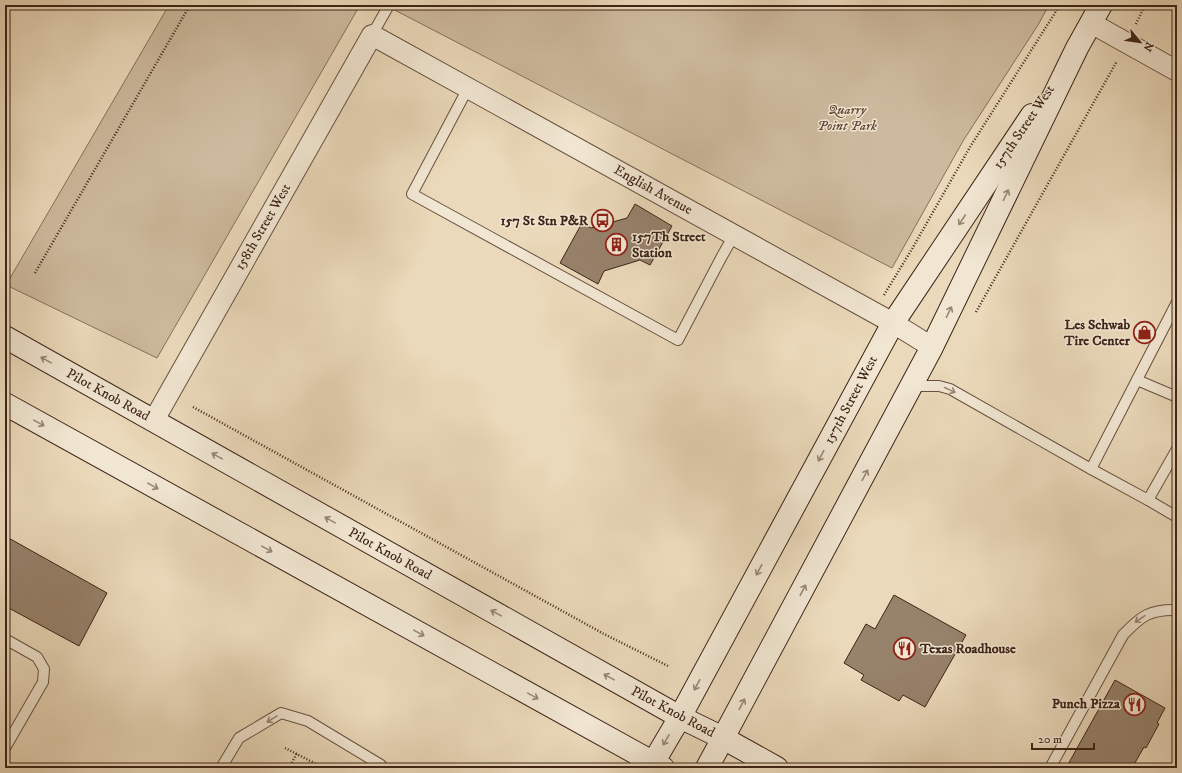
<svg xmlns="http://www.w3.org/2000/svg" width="1182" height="773" viewBox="0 0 1182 773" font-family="'IM FELL DW Pica',serif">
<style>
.green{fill:#cdba9e;stroke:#866f5b}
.building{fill:#97826c;stroke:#3e2418}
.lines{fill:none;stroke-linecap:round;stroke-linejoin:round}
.lane-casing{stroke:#695140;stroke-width:12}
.street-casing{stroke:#695140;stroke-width:22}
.secondary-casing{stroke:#3e2418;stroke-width:24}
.path{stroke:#3e2418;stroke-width:2.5;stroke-dasharray:1 2;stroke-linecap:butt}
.lane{stroke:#f1e6d2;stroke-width:10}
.street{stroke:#f1e6d2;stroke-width:20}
.secondary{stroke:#f1e6d2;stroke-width:22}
.oneway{stroke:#988575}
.labels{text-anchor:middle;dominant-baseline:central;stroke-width:3;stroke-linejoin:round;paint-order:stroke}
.park-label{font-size:14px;font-style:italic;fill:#624a3a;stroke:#f1e6d2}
.street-label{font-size:14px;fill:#3e2418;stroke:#f1e6d2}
.poi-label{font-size:14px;font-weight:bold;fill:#3e2418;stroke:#f1e6d2;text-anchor:end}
</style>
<rect width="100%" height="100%" fill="#ead9ba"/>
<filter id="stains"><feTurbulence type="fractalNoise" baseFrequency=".005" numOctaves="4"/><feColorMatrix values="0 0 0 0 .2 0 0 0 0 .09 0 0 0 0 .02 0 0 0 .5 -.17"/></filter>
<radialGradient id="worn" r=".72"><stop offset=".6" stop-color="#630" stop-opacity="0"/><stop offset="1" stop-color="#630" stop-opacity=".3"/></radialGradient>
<g class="green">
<polygon points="169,5 360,5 157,358 6,285"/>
<polygon points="385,5 1049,5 1038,25 963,141 892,268"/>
</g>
<g class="building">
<polygon points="635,204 672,226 650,265 640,260 604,271 598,284 560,263 582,223 591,228 627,218"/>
<polygon points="5,536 107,593 79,646 5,606"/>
<polygon points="894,595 966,635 925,707 903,695 899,701 861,680 864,675 844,663 866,624 875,629"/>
<polygon points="1115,680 1165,708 1157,723 1159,724 1146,748 1144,747 1132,768 1066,768"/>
</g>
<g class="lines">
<defs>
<g id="lane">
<polyline points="372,35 389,5"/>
<polyline points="468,88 412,194 678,340 721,258 734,235"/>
<polyline points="1137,380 1177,397"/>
<polyline points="912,386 939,386 950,389 1091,469 1148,500 1177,517"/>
<polyline points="1091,469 1177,302"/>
<polyline points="1148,500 1177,449"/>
<polyline points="5,639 37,657 44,669 43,682 5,748"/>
<polyline points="221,768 239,738 281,713 308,721 381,765 381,768"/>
<path d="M1050,768L1123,635C1141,616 1150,609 1177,610"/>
</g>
<g id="street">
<polyline points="1091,23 1177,71"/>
<polyline points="154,420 372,35 893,323 932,347"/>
</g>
<g id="secondary">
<polyline points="5,337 680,717 723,738 777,768"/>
<polyline points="5,404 663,768"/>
<polyline points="653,763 680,717 893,323 1032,115"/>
<polyline points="707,768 932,347 1077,48 1101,5"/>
</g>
</defs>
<use href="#lane" class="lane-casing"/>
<use href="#street" class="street-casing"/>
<use href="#secondary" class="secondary-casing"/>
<g class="path">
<polyline points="1136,24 1145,5"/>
<polyline points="35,273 190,5"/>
<polyline points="884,295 912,249 970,147 1060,5"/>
<polyline points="976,312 1117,61"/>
<polyline points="193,407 604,634 668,666"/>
<polyline points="285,748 324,768"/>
<polyline points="289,768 297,753"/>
</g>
<use href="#lane" class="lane"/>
<use href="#street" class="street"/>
<use href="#secondary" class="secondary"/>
</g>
<defs><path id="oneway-shaft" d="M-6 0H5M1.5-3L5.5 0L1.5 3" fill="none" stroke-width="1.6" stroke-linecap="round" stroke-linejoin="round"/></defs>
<g class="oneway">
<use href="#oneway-shaft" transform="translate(1006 195) rotate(-64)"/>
<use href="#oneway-shaft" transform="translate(962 220) rotate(124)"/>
<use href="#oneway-shaft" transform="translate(949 312) rotate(-64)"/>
<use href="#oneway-shaft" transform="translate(46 360) rotate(-151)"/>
<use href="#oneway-shaft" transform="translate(950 390) rotate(25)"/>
<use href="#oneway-shaft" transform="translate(39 423) rotate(29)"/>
<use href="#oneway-shaft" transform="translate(217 456) rotate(-151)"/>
<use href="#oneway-shaft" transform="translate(821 456) rotate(118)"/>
<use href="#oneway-shaft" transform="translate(865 475) rotate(-62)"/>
<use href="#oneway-shaft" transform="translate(153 486) rotate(29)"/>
<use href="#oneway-shaft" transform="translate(330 520) rotate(-151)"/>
<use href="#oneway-shaft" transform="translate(267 549) rotate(29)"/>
<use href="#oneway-shaft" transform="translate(759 570) rotate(118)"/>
<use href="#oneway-shaft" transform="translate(803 590) rotate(-62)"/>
<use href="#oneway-shaft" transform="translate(496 613) rotate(-151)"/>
<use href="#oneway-shaft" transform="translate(1140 619) rotate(146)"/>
<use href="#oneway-shaft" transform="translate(419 633) rotate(29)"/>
<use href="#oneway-shaft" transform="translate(609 677) rotate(-151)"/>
<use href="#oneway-shaft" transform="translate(697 685) rotate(118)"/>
<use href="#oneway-shaft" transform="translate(533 696) rotate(29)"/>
<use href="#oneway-shaft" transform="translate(742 704) rotate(-62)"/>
<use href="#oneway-shaft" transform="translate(272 719) rotate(149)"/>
<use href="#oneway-shaft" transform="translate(666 740) rotate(120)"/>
</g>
<defs>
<symbol id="bus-ring" viewBox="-11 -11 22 22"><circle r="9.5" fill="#f1e6d2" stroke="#8f2418" stroke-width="1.5"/><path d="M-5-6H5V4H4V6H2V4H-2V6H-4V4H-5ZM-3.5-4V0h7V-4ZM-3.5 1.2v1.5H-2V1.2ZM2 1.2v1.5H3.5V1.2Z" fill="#8f2418"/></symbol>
<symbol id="building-ring" viewBox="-11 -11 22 22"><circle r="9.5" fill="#f1e6d2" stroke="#8f2418" stroke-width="1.5"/><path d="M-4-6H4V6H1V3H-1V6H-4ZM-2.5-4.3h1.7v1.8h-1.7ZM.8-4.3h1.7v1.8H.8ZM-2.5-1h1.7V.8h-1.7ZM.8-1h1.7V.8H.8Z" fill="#8f2418"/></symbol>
<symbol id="shop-ring" viewBox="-11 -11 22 22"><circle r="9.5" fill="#f1e6d2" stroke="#8f2418" stroke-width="1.5"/><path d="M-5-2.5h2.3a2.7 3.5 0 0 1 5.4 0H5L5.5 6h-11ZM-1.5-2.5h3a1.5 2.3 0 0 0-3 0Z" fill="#8f2418"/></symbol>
<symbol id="restaurant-ring" viewBox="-11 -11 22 22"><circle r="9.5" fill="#f1e6d2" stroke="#8f2418" stroke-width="1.5"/><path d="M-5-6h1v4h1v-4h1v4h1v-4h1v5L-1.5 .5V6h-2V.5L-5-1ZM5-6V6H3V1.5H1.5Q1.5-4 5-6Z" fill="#8f2418"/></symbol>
</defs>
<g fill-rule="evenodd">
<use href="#bus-ring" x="590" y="208" width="25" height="25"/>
<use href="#building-ring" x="604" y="232" width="25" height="25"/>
<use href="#shop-ring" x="1132" y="320" width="25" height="25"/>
<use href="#restaurant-ring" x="892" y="636" width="25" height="25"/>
<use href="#restaurant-ring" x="1122" y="692" width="25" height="25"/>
</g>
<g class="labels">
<g class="park-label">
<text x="847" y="110">Quarry<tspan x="847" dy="16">Point Park</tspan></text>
</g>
<g class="street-label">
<text transform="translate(1024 127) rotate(-56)">157th Street West</text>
<text transform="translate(653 190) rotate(29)">English Avenue</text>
<text transform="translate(263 227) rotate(-60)">158th Street West</text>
<text transform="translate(108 395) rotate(29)">Pilot Knob Road</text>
<text transform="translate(851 400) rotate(-62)">157th Street West</text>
<text transform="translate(390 554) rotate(29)">Pilot Knob Road</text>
<text transform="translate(673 712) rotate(28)">Pilot Knob Road</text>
</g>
<g class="poi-label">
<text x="588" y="221">157 St Stn P&amp;R</text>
<text x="632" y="237" text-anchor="start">157Th Street<tspan x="632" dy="16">Station</tspan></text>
<text x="1130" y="325">Les Schwab<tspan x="1130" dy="16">Tire Center</tspan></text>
<text x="920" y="649" text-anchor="start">Texas Roadhouse</text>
<text x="1120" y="704">Punch Pizza</text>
</g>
</g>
<rect width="1182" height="773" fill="none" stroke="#ead9ba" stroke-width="20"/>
<rect x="6" y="6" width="1170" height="761" fill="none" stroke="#3e2418" stroke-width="2"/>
<rect x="10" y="10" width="1162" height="753" fill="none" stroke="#3e2418"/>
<g transform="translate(1140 42) rotate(119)" stroke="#f1e6d2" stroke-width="3" paint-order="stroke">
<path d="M0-3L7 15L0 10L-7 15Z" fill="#3e2418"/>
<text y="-6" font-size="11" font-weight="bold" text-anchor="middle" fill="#3e2418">N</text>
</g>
<path d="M1032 743v6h62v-6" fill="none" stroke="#3e2418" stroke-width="2"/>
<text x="1038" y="743" font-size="12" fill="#3e2418" stroke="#f1e6d2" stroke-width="3" paint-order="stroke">20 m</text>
<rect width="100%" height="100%" filter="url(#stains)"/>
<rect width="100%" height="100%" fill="url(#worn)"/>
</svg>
